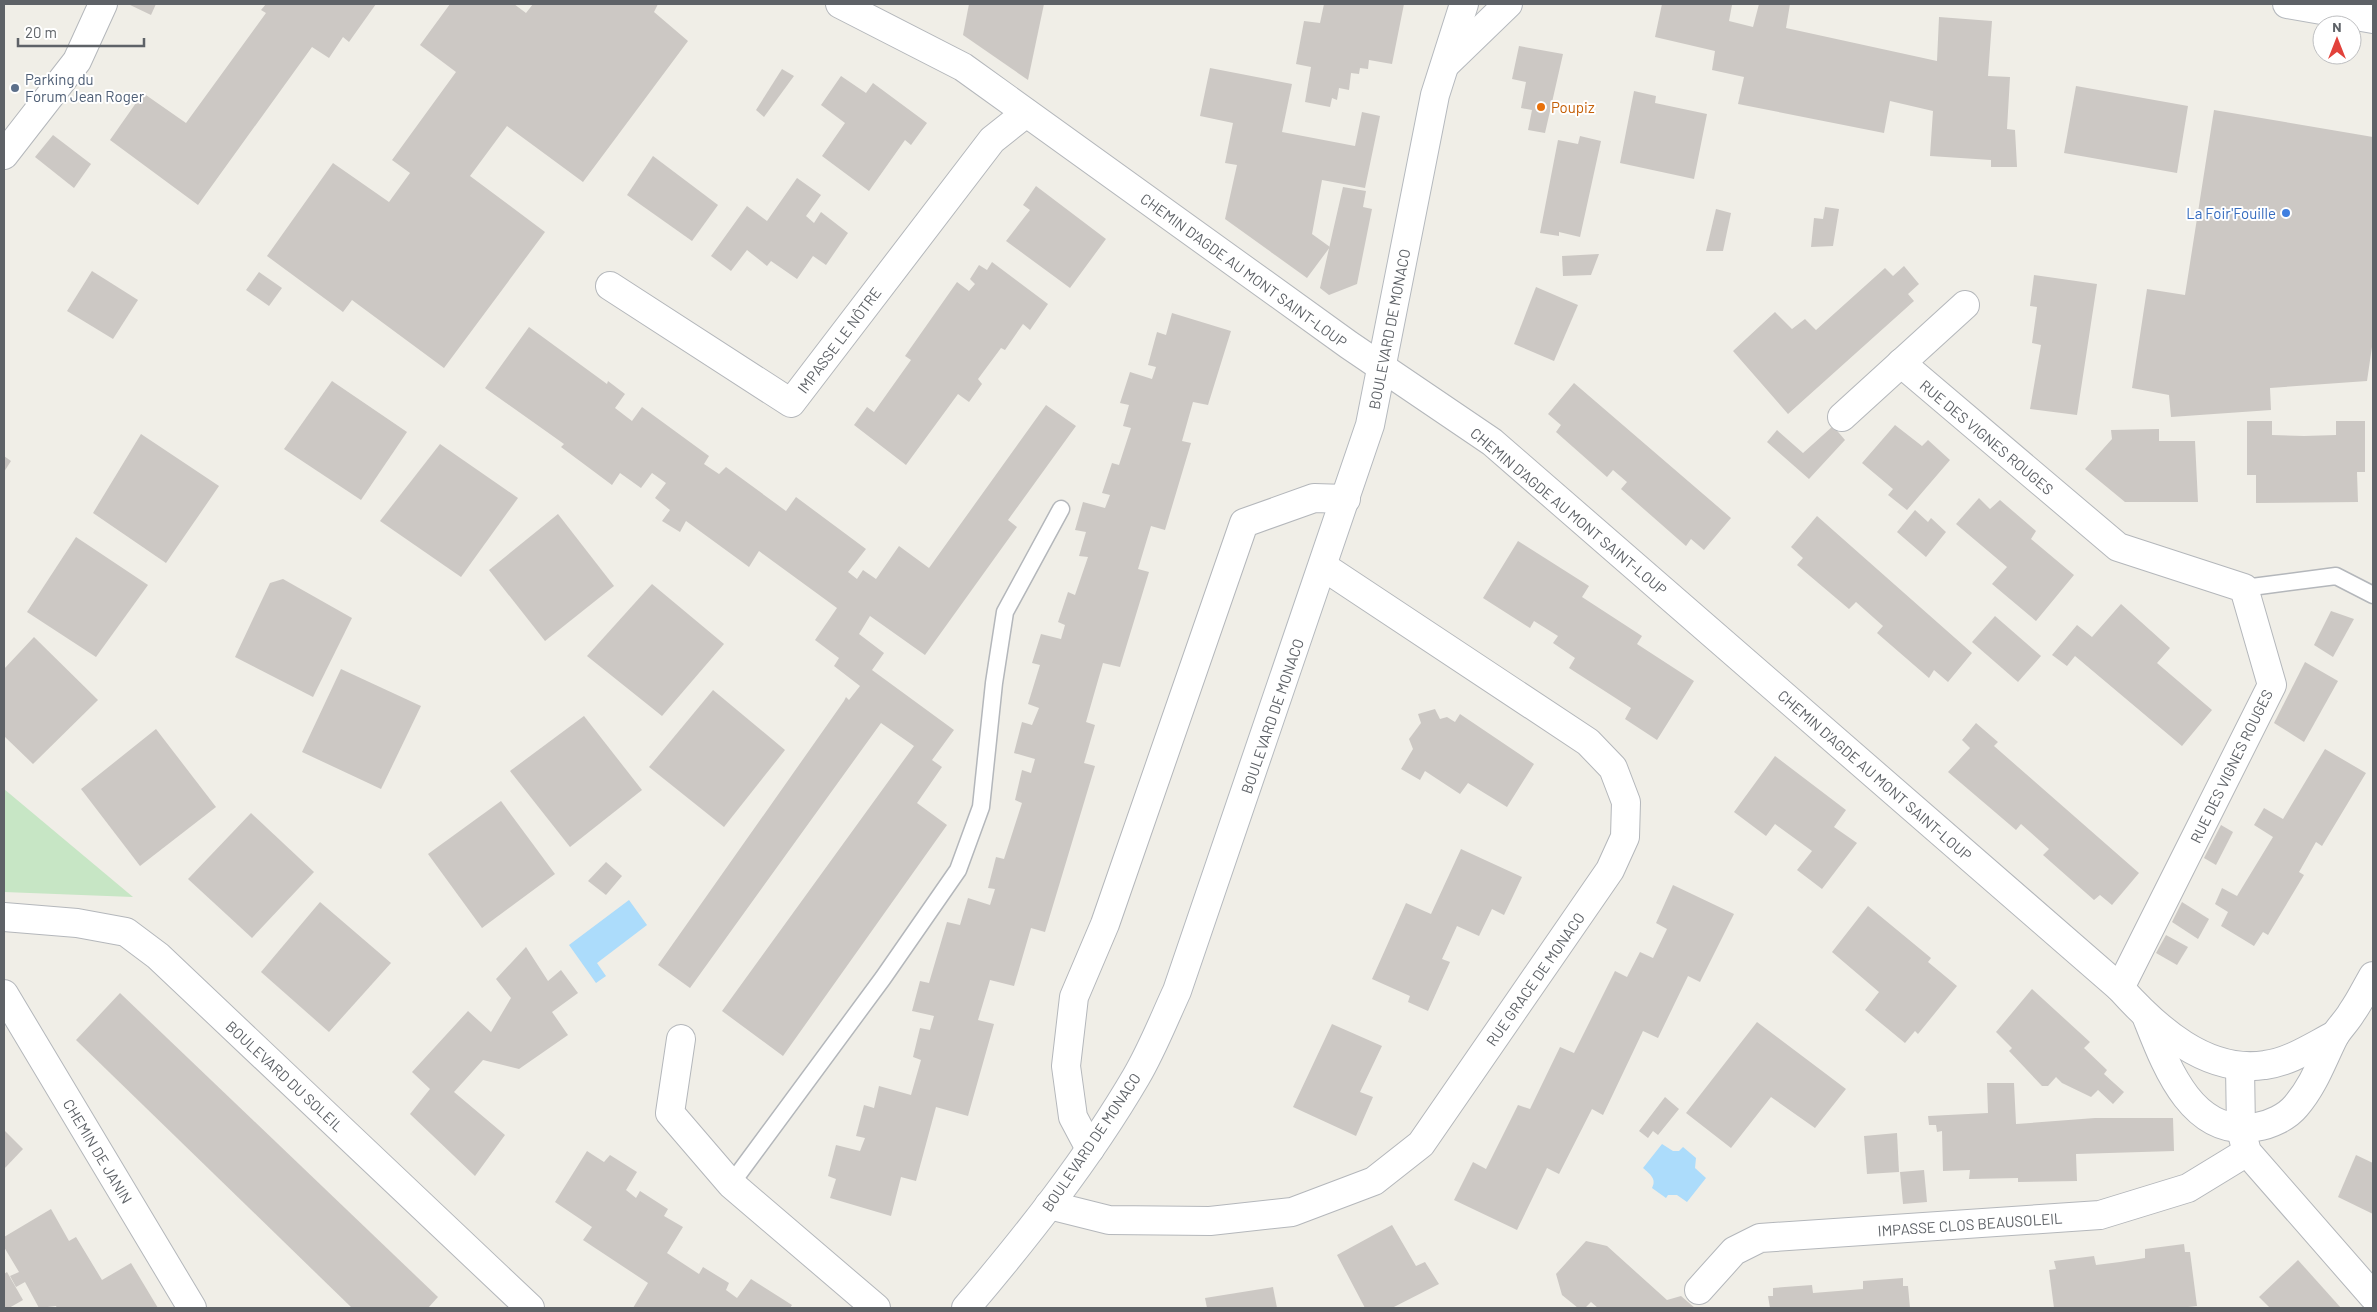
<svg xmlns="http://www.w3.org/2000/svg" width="2377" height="1312" viewBox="0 0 2377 1312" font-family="Barlow,sans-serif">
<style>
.green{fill:#c7e6c5}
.water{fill:#acdcfb}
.building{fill:#ccc8c4}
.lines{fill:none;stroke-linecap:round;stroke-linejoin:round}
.service-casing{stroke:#b4b7bb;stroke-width:19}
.minor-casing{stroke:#b4b7bb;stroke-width:30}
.secondary-casing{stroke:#b5b9be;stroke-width:30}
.service{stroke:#fff;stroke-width:16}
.minor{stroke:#fff;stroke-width:28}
.secondary{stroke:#fff;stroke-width:28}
.service-dot{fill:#5c6f8a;stroke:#fff;stroke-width:2}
.food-dot{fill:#e8710a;stroke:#fff;stroke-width:2}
.shop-dot{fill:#3f7fe0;stroke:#fff;stroke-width:2}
.labels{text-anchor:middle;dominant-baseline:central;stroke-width:4;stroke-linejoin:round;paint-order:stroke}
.service-label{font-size:15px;fill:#4e5e75;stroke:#fff;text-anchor:start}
.food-label{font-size:15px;fill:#c56008;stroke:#fff;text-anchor:start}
.shop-label{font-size:15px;fill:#366cbe;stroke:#fff;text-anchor:end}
.street-label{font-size:15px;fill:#5e6267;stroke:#fff}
</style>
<rect width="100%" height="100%" fill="#f0eee7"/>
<polygon class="green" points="4,789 133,897 4,892"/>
<g class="water">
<polygon points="629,900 647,925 597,963 606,976 596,983 569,945"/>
<path d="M1662,1144L1673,1151H1679L1683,1147L1696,1158L1695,1168L1706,1178L1687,1202L1677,1195H1668L1666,1198L1652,1188C1657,1179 1650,1174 1643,1168Z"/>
</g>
<g class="building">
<polygon points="128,4 156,4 151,15"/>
<polygon points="266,4 376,4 349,42 343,37 329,58 312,47 198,205 110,140 143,93 186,123 266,13 261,10"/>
<polygon points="450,4 514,4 526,13 533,4 658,4 654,12 688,41 583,182 507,126 470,176 545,232 444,368 352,300 343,312 267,256 333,163 389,202 410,173 392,160 456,72 420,45"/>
<polygon points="969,4 1044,4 1028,80 963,35"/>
<polygon points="1324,4 1404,4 1392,64 1369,60 1368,69 1360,68 1359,74 1351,73 1349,90 1339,88 1337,100 1332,98 1330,107 1305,102 1311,67 1296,64 1304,21 1320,23"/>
<polygon points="1662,4 1732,5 1729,21 1753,27 1759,4 1790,4 1786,28 1937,61 1939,17 1992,21 1988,76 2010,77 2007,129 2015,130 2017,167 1991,167 1991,160 1930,156 1933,111 1890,101 1884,133 1738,104 1744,77 1712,70 1715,51 1655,37"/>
<polygon points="1519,46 1563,54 1545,133 1528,130 1532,110 1521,108 1526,82 1512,79"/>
<polygon points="1210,68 1292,84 1282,132 1355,146 1362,112 1380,116 1365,188 1322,180 1312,234 1330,247 1307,278 1225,219 1237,165 1225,163 1233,123 1200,116"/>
<polygon points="782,69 794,76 764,117 756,110"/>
<polygon points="841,76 866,93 873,83 927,123 911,145 905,140 869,191 822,156 845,123 821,105"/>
<polygon points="2076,86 2188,106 2177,173 2064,153"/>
<polygon points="1634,91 1656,96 1655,103 1707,114 1694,179 1620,163"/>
<polygon points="2214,110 2373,137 2373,340 2367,381 2270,388 2271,410 2171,417 2169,395 2132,388 2147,289 2185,295"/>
<polygon points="53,135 91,164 74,188 35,157"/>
<polygon points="1580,136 1601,141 1580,237 1559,232 1559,236 1540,233 1558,140 1578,144"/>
<polygon points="653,156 718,205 692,241 627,195"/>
<polygon points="797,178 821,195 806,216 814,223 821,212 848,233 826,265 813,256 797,279 771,261 767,266 747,250 731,271 711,256 747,206 767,221"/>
<polygon points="1036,186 1106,239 1070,288 1006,241 1030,210 1023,205"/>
<polygon points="1343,187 1366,191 1363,207 1372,209 1357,284 1329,295 1320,288"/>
<polygon points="1825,207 1839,209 1833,246 1811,247 1814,218 1823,219"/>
<polygon points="1716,209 1731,213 1723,251 1706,251"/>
<polygon points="1599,254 1591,275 1563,276 1562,256"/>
<polygon points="992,262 1048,304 1030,330 1023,324 1005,350 1001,348 978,379 982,384 969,402 958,394 906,465 854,425 867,407 874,412 911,360 905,356 957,282 969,291 975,284 970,279 979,265 987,270"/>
<polygon points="1904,266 1919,284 1908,294 1914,301 1788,414 1733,351 1775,312 1792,329 1805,319 1816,330 1885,268 1893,276"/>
<polygon points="92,271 138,300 113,339 67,311"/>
<polygon points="259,272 282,288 269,306 246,290"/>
<polygon points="2034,275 2097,284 2077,415 2030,409 2041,345 2032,343 2037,307 2030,306"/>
<polygon points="1536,287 1578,305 1554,361 1514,344"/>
<polygon points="1172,313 1231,331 1208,405 1193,402 1182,441 1191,443 1165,530 1151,526 1138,569 1149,572 1120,667 1103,663 1086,722 1095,725 1084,763 1095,766 1045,932 1031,928 1014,986 990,980 978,1020 994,1024 968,1116 936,1107 916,1181 901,1177 891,1216 830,1198 836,1179 828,1176 836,1145 860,1151 865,1138 856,1136 864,1105 874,1108 879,1086 911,1095 921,1060 913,1057 920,1028 930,1030 934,1016 912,1011 920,981 929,983 947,922 960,925 968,898 990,905 995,889 988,888 996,857 1004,859 1022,803 1015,800 1022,770 1031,773 1035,759 1014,753 1022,722 1032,725 1039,708 1028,704 1040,665 1032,663 1041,634 1061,639 1065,625 1058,622 1068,592 1075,595 1088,557 1079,556 1086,532 1075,530 1083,502 1105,508 1110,495 1102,493 1112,463 1119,465 1131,428 1123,426 1129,405 1120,403 1130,372 1152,379 1156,367 1148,365 1157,332 1166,335"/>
<polygon points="529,327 607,384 608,381 625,394 615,408 632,421 642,407 709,456 704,464 719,474 726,467 786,511 796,497 866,549 848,572 857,579 863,570 876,579 899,546 929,568 1046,405 1076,426 1008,520 1017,527 925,655 870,616 859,634 884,653 872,670 954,730 932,760 942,767 917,803 947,825 783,1056 722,1011 914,746 881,723 690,988 658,965 844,701 846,697 849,700 860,686 834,666 839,658 815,640 837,608 759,551 749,567 686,521 680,532 662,521 670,510 655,498 666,483 652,473 641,488 620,473 612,485 561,447 564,444 485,388"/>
<polygon points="332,381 407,432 361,500 284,449"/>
<polygon points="1574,383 1731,518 1704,550 1691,539 1686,546 1621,489 1627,482 1613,470 1607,477 1556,432 1561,425 1548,414"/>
<polygon points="2247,421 2272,421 2272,435 2304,436 2336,435 2336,421 2365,421 2365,472 2357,472 2358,502 2256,503 2256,475 2247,475"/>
<polygon points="1895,425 1922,446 1928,440 1950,460 1907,510 1888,495 1893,489 1862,463"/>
<polygon points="1833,426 1845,440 1809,479 1767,442 1777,430 1803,453"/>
<polygon points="2159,429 2159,441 2195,441 2198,502 2125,502 2085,469 2112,439 2111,430"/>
<polygon points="141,434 219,486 166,563 93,513"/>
<polygon points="440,444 518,498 461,577 380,521"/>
<polygon points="4,456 11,461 4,472"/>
<polygon points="1979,498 1990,509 2000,500 2036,531 2031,539 2074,575 2036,621 1992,584 2007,567 1956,524"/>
<polygon points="1915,510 1928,522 1931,518 1946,532 1926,557 1897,532"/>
<polygon points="558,514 614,586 545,641 489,570"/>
<polygon points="1817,516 1972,653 1948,682 1934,670 1929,678 1877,633 1883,626 1856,602 1849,609 1797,565 1803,558 1791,547"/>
<polygon points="76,537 148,585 96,657 27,612"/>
<polygon points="1518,541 1589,586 1582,597 1642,636 1637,644 1694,681 1657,740 1625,719 1631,708 1569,668 1575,658 1553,643 1558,636 1534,621 1530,628 1483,598"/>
<polygon points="283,579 352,618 313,697 235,657 270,583"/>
<polygon points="652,584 724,644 662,716 587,656"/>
<polygon points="2121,604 2170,648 2157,663 2212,710 2182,746 2075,656 2067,666 2052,655 2077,625 2092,637"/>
<polygon points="2331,611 2354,619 2333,657 2314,645"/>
<polygon points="1995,616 2041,656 2018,682 1972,642"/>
<polygon points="34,637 98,700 33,764 4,736 4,669"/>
<polygon points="2305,662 2338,681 2304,742 2274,723"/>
<polygon points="341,669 421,706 381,789 302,752"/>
<polygon points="713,690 785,750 724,827 649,767"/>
<polygon points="1435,709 1440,719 1447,717 1455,722 1460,714 1534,764 1507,807 1468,783 1460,794 1425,771 1420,780 1401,769 1413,749 1409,739 1421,723 1418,714"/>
<polygon points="584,716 642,790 570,847 510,771"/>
<polygon points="1976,723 1998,742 1994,746 2139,873 2112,905 2100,895 2094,900 2043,855 2049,849 2021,824 2016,830 1948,772 1970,748 1962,740"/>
<polygon points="156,729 216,807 140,866 81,789"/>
<polygon points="2325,749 2366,773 2322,846 2316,842 2299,872 2304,875 2268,935 2263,932 2254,946 2221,926 2228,912 2215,904 2222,888 2237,896 2273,837 2254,825 2264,808 2283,819"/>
<polygon points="1775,756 1846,810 1834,827 1857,843 1822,889 1797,870 1812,851 1775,824 1766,836 1734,812"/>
<polygon points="501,801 555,874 482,928 428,854"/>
<polygon points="251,813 314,872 252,938 188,879"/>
<polygon points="2221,825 2233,832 2216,865 2204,858"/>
<polygon points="1461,849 1522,877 1504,915 1492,909 1479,936 1457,926 1442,959 1450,962 1428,1011 1408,1002 1410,996 1372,979 1406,903 1431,914"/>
<polygon points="606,862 622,876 606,895 588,881"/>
<polygon points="1673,885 1734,914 1700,982 1688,976 1658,1038 1643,1031 1603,1115 1592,1109 1559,1174 1547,1168 1517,1230 1454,1200 1473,1162 1486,1169 1518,1105 1530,1109 1560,1047 1574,1053 1615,971 1627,977 1640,952 1653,958 1667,929 1656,923"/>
<polygon points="320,902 391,963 329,1032 261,972"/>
<polygon points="2182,902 2209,919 2198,939 2172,922"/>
<polygon points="1868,906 1931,958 1928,962 1957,986 1918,1034 1915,1031 1905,1043 1865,1010 1879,992 1832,952"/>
<polygon points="2166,935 2188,947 2177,965 2156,953"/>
<polygon points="526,947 548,981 561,970 578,993 552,1012 568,1035 519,1069 483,1060 454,1092 505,1135 475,1176 410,1114 430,1089 412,1072 468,1011 491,1032 511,998 496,979"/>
<polygon points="2032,989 2090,1042 2084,1048 2107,1070 2104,1074 2124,1092 2113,1104 2098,1090 2091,1097 2062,1083 2056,1077 2048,1086 2042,1086 2009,1051 2012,1048 1996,1032"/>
<polygon points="120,993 438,1297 428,1308 352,1308 76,1040"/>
<polygon points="1757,1022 1846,1089 1815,1128 1771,1097 1731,1148 1686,1113"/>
<polygon points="1332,1024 1382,1046 1360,1092 1373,1097 1356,1136 1293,1107"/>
<polygon points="1987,1083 2014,1083 2016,1124 2095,1118 2173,1118 2174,1151 2076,1154 2077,1181 2018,1182 2018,1178 1969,1179 1970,1170 1943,1171 1942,1131 1937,1132 1936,1125 1929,1125 1928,1116 1988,1113"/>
<polygon points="1665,1097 1679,1109 1658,1135 1653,1131 1648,1138 1639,1131"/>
<polygon points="4,1130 23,1149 4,1169"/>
<polygon points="1897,1133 1899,1172 1867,1174 1864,1136"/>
<polygon points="587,1151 604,1162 610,1155 637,1172 626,1190 636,1198 640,1191 668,1209 664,1216 683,1227 667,1253 699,1274 703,1267 729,1283 726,1290 737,1298 751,1279 792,1305 790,1308 633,1308 648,1283 583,1240 592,1227 555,1202"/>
<polygon points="2356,1155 2373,1163 2373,1214 2338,1197"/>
<polygon points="1924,1170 1927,1202 1903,1204 1900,1172"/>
<polygon points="51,1209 69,1241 76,1237 102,1280 131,1263 158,1308 57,1308 56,1306 39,1308 25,1282 16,1287 10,1276 19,1272 4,1247 4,1237"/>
<polygon points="1392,1225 1416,1266 1425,1262 1439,1284 1392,1308 1365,1308 1337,1255"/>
<polygon points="1586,1241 1607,1246 1667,1300 1681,1296 1695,1308 1598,1308 1591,1302 1585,1308 1578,1308 1562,1295 1556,1274"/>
<polygon points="2184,1244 2185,1252 2190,1252 2197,1306 2179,1308 2054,1308 2049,1270 2056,1269 2054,1261 2094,1256 2096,1265 2120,1262 2145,1258 2145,1249"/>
<polygon points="2298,1260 2333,1299 2341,1308 2270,1308 2259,1297"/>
<polygon points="7,1272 23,1300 9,1308 4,1308 4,1274"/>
<polygon points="1903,1278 1903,1286 1908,1286 1910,1308 1770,1308 1768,1296 1773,1296 1773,1288 1812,1285 1813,1293 1863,1289 1863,1281"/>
<polygon points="1273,1287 1277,1308 1207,1308 1205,1298"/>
</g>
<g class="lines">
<defs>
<g id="service">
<polyline points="2244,588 2336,576 2373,595"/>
<polyline points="731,1184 883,978 958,870 981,807 994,683 1005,612 1061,509"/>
</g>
<g id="minor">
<path d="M840,4L963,67L1349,345L1492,442L2120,988C2156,1028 2206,1074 2265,1065C2290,1062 2313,1046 2335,1035"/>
<polyline points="4,155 77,61 103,4"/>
<polyline points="610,286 791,403 992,140 1026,113"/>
<polyline points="1901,363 2118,547 2244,588 2272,685 2120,988"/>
<polyline points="1842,417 1965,305"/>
<polyline points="4,917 77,923 126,932 158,956 530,1308"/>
<polyline points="4,994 192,1308"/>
<path d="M2147,1018C2166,1066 2192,1138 2256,1127C2270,1125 2287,1117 2296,1106C2314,1085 2322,1061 2334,1037C2339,1028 2347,1021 2352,1012C2360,1001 2366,988 2373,976"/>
<polyline points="681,1039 670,1113 731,1184 876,1308"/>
<polyline points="2240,1067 2241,1130 2247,1152 2373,1296"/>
<polyline points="1090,1149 1073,1117 1066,1066 1074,997 1105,924 1244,523 1314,498 1346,499"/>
<polyline points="1049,1205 1109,1220 1210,1221 1292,1212 1374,1181 1421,1144 1610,870 1625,837 1626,802 1613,768 1588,742 1324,567"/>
<polyline points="1699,1290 1734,1251 1760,1238 2100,1215 2188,1188 2247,1152"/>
</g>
<g id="secondary">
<polyline points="2287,4 2373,19"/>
<polyline points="1447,63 1508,4"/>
<path d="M966,1308C1028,1235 1088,1159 1136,1077C1152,1050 1164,1019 1177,991L1370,425L1435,95L1464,4"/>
</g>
</defs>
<use href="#service" class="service-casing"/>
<use href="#minor" class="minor-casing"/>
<use href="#secondary" class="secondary-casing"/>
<use href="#service" class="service"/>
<use href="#minor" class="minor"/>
<use href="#secondary" class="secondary"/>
</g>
<circle class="service-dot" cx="15" cy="88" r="5"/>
<circle class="food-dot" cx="1541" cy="107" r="5"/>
<circle class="shop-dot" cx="2286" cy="213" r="5"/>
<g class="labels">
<g class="service-label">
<text x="25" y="79">Parking du<tspan x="25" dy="17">Forum Jean Roger</tspan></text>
</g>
<g class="food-label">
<text x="1551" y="107">Poupiz</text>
</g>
<g class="shop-label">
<text x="2276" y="213">La Foir'Fouille</text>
</g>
<g class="street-label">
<text transform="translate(1244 270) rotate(36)">CHEMIN D'AGDE AU MONT SAINT-LOUP</text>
<text transform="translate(1389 329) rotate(-79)">BOULEVARD DE MONACO</text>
<text transform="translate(839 340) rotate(-53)">IMPASSE LE NÔTRE</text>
<text transform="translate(1987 437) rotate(40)">RUE DES VIGNES ROUGES</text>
<text transform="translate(1569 511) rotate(40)">CHEMIN D'AGDE AU MONT SAINT-LOUP</text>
<text transform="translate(1272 716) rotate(-71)">BOULEVARD DE MONACO</text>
<text transform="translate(2231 766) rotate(-64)">RUE DES VIGNES ROUGES</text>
<text transform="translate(1875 775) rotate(41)">CHEMIN D'AGDE AU MONT SAINT-LOUP</text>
<text transform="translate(1535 979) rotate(-55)">RUE GRACE DE MONACO</text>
<text transform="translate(285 1076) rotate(43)">BOULEVARD DU SOLEIL</text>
<text transform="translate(1091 1142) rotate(-56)">BOULEVARD DE MONACO</text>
<text transform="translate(98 1151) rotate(59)">CHEMIN DE JANIN</text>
<text transform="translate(1970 1224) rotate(-4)">IMPASSE CLOS BEAUSOLEIL</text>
</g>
</g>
<rect width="2377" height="1312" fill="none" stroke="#5e6267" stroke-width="10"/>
<g transform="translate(2337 40)"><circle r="24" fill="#ffffff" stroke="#bfc0c2"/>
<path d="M0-4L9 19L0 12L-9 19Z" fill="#e2423b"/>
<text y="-8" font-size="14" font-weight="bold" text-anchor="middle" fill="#5e6267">N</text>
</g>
<path d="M18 38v8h126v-8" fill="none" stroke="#5e6267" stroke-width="2.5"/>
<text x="25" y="38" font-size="15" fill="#5e6267" stroke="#ffffff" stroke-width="4" paint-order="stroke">20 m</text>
</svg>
